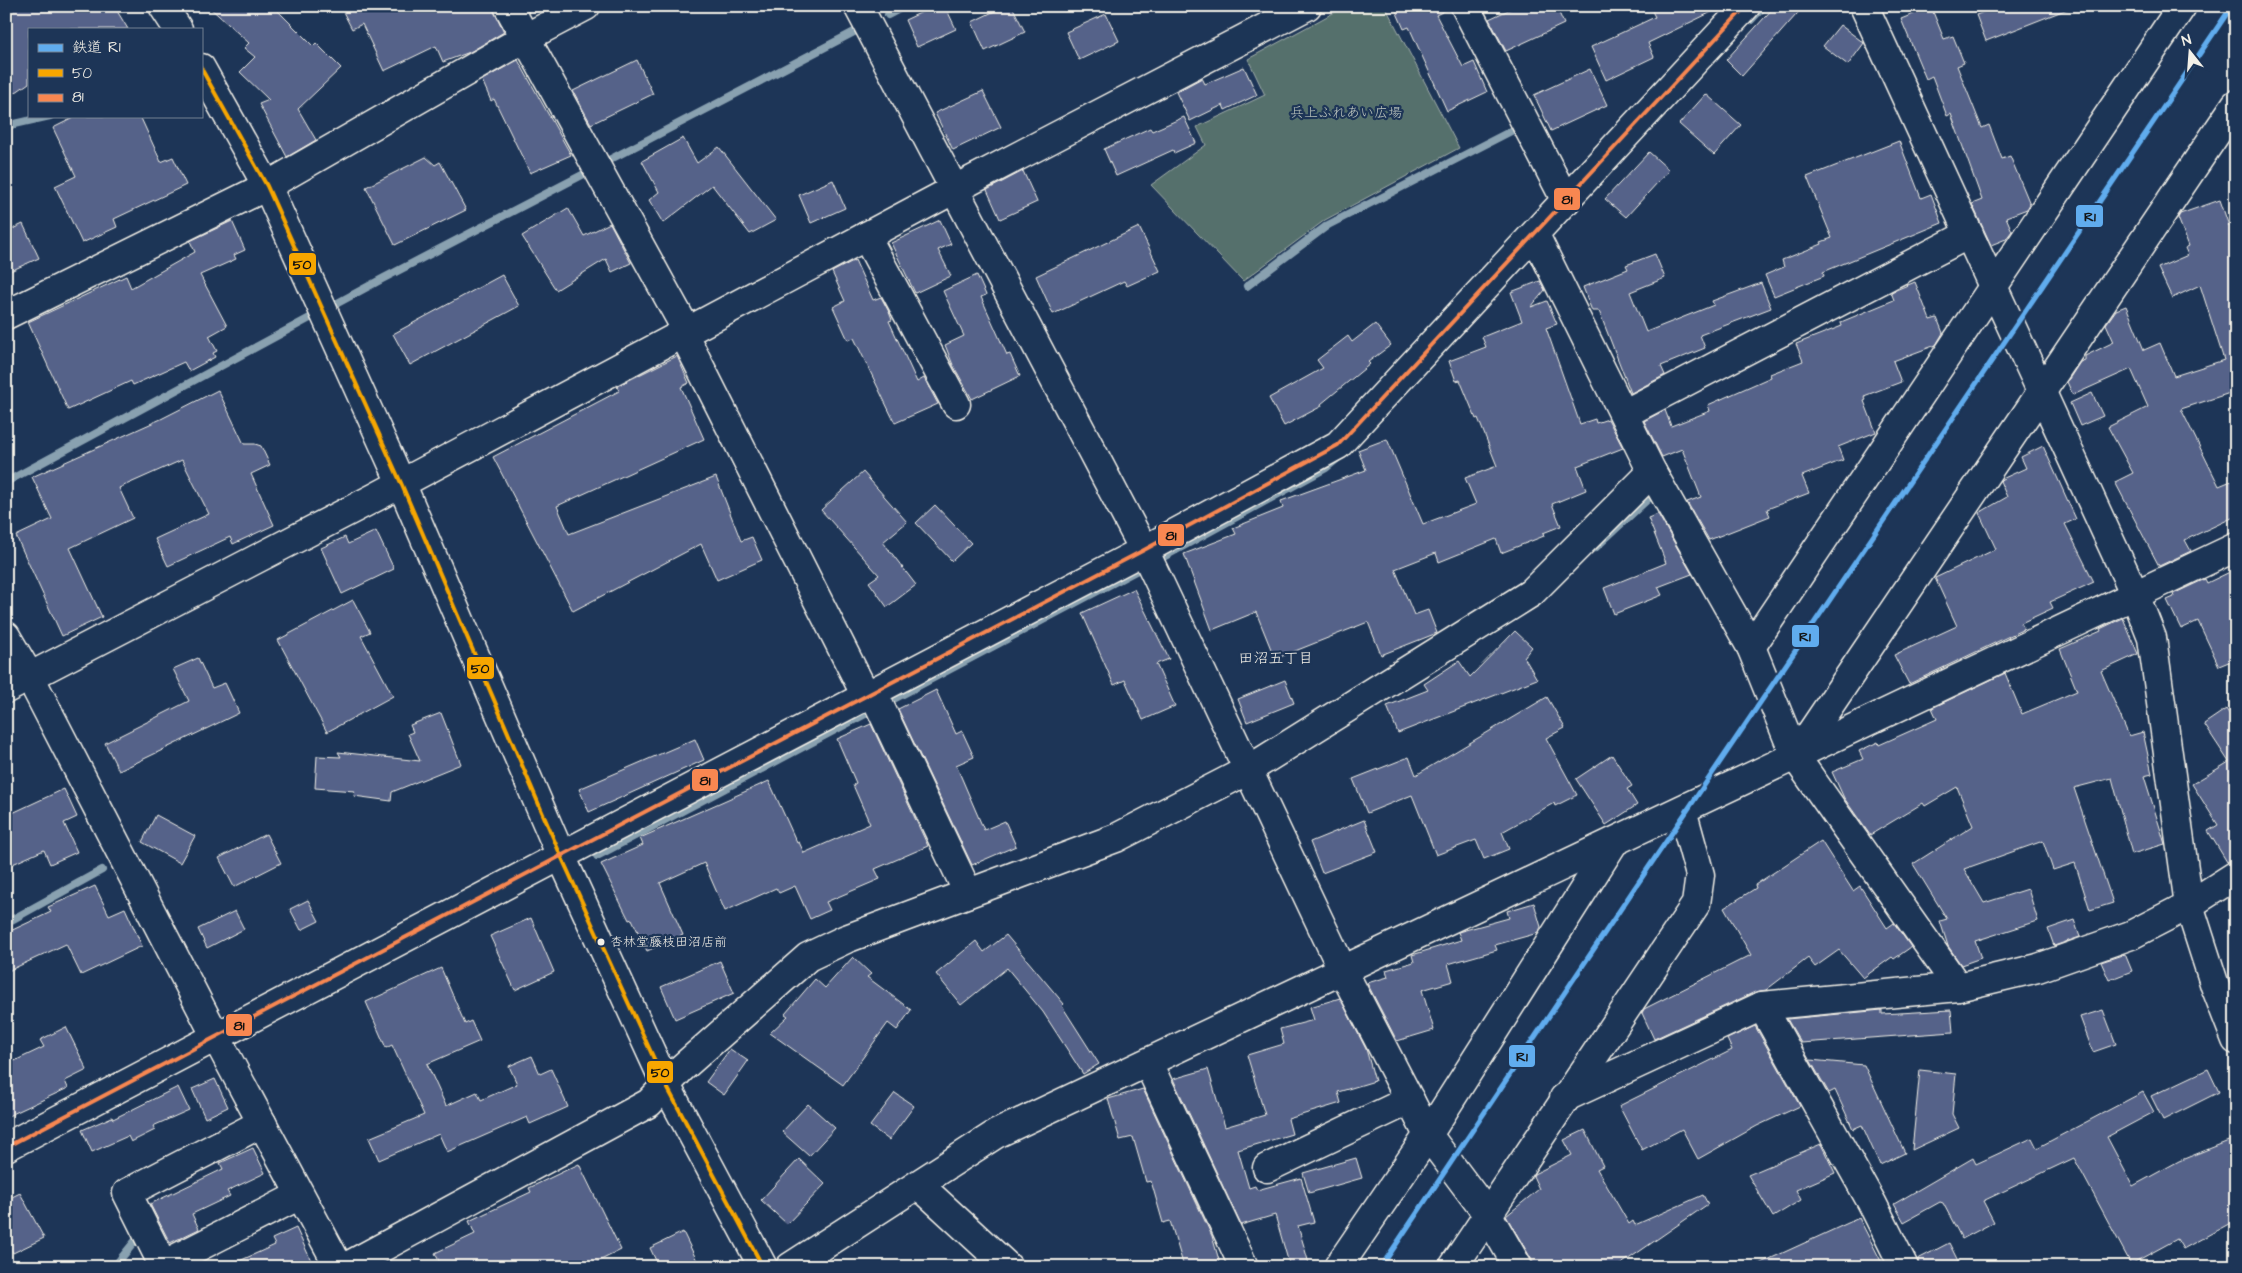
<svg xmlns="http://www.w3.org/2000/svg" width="2242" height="1273" viewBox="0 0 2242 1273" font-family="'Architects Daughter','Klee One',sans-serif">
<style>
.green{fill:#546f6c;stroke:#a4b0aa}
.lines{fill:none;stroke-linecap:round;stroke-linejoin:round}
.stream{stroke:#89a1b0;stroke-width:8}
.building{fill:#546289;stroke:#f4f1e8}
.minor-casing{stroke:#f4f1e8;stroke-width:31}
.minor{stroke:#1d3557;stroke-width:28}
.bus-1-casing{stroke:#1d3557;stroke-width:8}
.bus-2-casing{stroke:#1d3557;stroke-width:8}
.bus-1{stroke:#f7a600;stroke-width:4}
.bus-2{stroke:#f88751;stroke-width:4}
.rail-1-casing{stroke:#1d3557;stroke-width:9}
.rail-1{stroke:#60acee;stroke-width:5}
.bus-dot{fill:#f4f1e8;stroke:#1d3557;stroke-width:2}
.labels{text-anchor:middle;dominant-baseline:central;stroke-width:4.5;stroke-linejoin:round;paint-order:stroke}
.bus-label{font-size:13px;fill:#f4f1e8;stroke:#1d3557;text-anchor:start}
.park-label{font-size:14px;fill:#bcc4bd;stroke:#1d3557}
.neighbourhood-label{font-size:15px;fill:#f4f1e8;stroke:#1d3557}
.line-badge{stroke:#1d3557;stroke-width:2}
.pale-badge-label{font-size:14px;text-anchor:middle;font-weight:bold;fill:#111}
</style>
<rect width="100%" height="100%" fill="#1d3557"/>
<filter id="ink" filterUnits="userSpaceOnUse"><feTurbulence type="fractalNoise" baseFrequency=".02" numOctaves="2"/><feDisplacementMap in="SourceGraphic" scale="10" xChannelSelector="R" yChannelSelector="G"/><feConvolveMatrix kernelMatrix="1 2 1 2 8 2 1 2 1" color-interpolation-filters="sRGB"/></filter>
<g filter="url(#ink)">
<polygon class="green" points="1346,6 1385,6 1459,148 1325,220 1243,281 1151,185 1206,145 1197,127 1265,95 1248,59"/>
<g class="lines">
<g class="stream">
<polyline points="1211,6 1236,8"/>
<polyline points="888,15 905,6"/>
<polyline points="1751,20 1764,6"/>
<polyline points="6,126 50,116"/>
<polyline points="607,161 856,31"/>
<polyline points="1247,286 1328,225 1517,128"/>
<polyline points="6,482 382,279 584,174"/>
<polyline points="1595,548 1650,497 1646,486"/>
<polyline points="1156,561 1326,468 1337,459"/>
<polyline points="597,856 1145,566"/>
<polyline points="6,923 102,870"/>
<polyline points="114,1267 136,1240"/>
</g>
</g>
<g class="building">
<polygon points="6,6 66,6 69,11 78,6 114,6 128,29 29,29 29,83 6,99"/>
<polygon points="208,6 273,6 313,46 316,43 341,68 298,109 316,140 287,157 259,104 269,100 240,72 255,57 244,48 249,43"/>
<polygon points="340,6 492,6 504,32 470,52 443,62 436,46 384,71 362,24 352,29"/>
<polygon points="935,6 945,6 956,29 917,47 905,20"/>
<polygon points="1005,6 1012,6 1025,32 985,51 972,22"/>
<polygon points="1394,6 1450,6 1450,8 1436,15 1463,67 1474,62 1487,92 1447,111 1409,27 1404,29"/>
<polygon points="1517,6 1556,6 1564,24 1506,51 1489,19"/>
<polygon points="1663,6 1724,6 1648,43 1654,57 1606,80 1591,47 1655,17 1652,11"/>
<polygon points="1775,6 1804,6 1742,76 1726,60"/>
<polygon points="1999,6 2070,6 2070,8 1986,41 1976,15"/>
<polygon points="1931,7 1944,39 1953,36 1964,63 1957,66 1982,128 1989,125 2002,159 2010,156 2030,204 2027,209 2006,217 2012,231 2006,239 1991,245 1972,204 1982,200 1951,114 1947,116 1932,76 1926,79 1901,19"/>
<polygon points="1106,14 1119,41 1079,60 1066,32"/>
<polygon points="1840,25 1864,43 1848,65 1823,46"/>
<polygon points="518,60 571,155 530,173 494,99 491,101 482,80"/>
<polygon points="637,60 653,94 591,124 573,91"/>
<polygon points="1244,67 1257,95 1225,110 1223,105 1190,121 1176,92 1202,78 1205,84"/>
<polygon points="1590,69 1607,105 1551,131 1534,95"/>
<polygon points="983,91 1001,127 953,150 935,113"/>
<polygon points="1706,94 1741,125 1714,155 1679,124"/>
<polygon points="77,116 140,116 161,162 173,157 186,185 114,219 117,227 82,243 55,186 76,176 53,128"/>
<polygon points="1184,117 1196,143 1174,153 1173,150 1116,176 1104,149 1150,128 1152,131"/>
<polygon points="683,138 697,163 719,147 776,220 750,234 712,185 663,223 649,200 659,192 642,161"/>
<polygon points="1899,141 1921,198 1931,194 1942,223 1823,272 1824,276 1774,296 1765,275 1784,267 1782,260 1822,244 1821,242 1832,238 1807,177"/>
<polygon points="1649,152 1669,170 1626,217 1605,199"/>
<polygon points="426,157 435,165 440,162 466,210 395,245 366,187"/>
<polygon points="1023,171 1037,202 1000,219 987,190"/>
<polygon points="833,180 845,208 811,223 799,195"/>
<polygon points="2220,200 2229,226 2236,223 2236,391 2181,409 2219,486 2236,479 2236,516 2185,540 2191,551 2159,566 2115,482 2133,473 2108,427 2148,407 2131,369 2073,395 2067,382 2080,362 2085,360 2085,356 2114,342 2106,324 2116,310 2126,306 2144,350 2160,343 2174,376 2224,360 2200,285 2172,298 2158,268 2188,255 2185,248 2189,246 2178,218 2180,214"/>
<polygon points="568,208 584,236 610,223 631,263 612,272 606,259 556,290 522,236"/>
<polygon points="940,220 951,244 938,250 951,276 915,293 891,243"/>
<polygon points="232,221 245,250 234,255 236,259 200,275 227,326 209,336 217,351 213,353 215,357 189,371 184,362 133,385 131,381 68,410 28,322 126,276 131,288 195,252 190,241"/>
<polygon points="23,224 39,258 6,273 6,232"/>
<polygon points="1139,227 1160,271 1127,286 1124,281 1053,314 1036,276"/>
<polygon points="1655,254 1665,278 1630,292 1646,332 1714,305 1712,301 1761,283 1771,308 1700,335 1705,348 1661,366 1665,375 1631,393 1599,311 1592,311 1583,287 1628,269 1626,265"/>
<polygon points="855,260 873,300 881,297 889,312 892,320 889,321 917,382 924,378 938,404 895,423 854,338 848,340 833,307 845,301 832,272"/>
<polygon points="502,275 519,306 410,365 393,334"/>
<polygon points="977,275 986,295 981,297 1007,355 1010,354 1020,376 972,399 953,365 945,345 964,336 943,291"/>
<polygon points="1540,281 1545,290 1531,307 1547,301 1557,324 1546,328 1580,424 1595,419 1596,423 1608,419 1623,448 1577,466 1586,490 1552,504 1561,526 1543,533 1544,536 1501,553 1496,539 1439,562 1436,553 1395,569 1414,615 1428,610 1437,633 1381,655 1368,622 1275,659 1256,612 1212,630 1184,554 1236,534 1233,528 1283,508 1281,501 1366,470 1358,450 1387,439 1423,524 1476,504 1465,478 1497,466 1478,418 1476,419 1460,380 1456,381 1449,361 1486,347 1482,337 1522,321 1511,292"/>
<polygon points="1915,282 1930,320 1937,318 1943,333 1936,345 1893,361 1901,382 1864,396 1866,400 1864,401 1876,432 1838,447 1843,460 1802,476 1809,493 1767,509 1770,516 1709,540 1687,502 1701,497 1682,449 1662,457 1644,421 1665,410 1671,426 1710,411 1708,405 1771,377 1770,374 1803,361 1796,344 1842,326 1841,322 1894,300 1891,292"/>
<polygon points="1375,324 1391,345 1368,362 1370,364 1321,404 1322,406 1284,426 1269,398 1323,368 1317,360 1348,336 1352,342"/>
<polygon points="677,356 689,383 681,387 704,439 557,506 569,534 716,477 741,541 752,537 762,560 717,580 701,544 573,611 493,457 619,391 617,386"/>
<polygon points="218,390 244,444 255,444 261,446 270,465 251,474 274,525 233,544 230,537 168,566 155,539 209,514 182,460 119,488 133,518 70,548 102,617 62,636 16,536 52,519 32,477 161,419"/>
<polygon points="2092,393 2103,416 2080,426 2070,403"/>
<polygon points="2043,446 2076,519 2065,524 2094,582 2050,602 2053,608 2021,623 2024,629 1909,684 1894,655 1957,626 1935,578 1996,549 1979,513 2007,497 2000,481 2002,479 2026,468 2021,457"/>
<polygon points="863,472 907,522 883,542 916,585 887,607 869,582 879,575 821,510"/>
<polygon points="935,505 971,543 952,561 916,523"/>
<polygon points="1658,514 1692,574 1658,587 1662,595 1614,614 1604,588 1666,563 1648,518"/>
<polygon points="376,531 394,569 342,594 321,548 345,537 348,544"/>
<polygon points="2236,569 2236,659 2219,666 2198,621 2181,629 2167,600 2174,597 2173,594 2205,579 2207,583"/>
<polygon points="1134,589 1169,659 1156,664 1175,706 1143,720 1125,680 1114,685 1082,613"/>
<polygon points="353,600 370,632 361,636 393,696 327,732 278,640"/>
<polygon points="2123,618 2138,654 2101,671 2129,736 2143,732 2152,774 2144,776 2165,844 2132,854 2112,778 2074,788 2113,903 2090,910 2075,863 2053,870 2043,841 1964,869 1984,903 2028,889 2038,921 1975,941 1981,958 1961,965 1948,946 1940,921 1947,919 1913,864 1973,826 1957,787 1925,806 1923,803 1870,835 1844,798 1832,772 1863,759 1859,751 1878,742 1879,745 1937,719 1932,708 2005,673 2022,714 2077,691 2060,649 2101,631 2100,629"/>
<polygon points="1515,631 1532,647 1524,657 1537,679 1398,733 1387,706 1428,690 1424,684 1459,661 1470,677"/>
<polygon points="198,658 212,688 225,683 239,713 119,771 105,743 189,701 173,669"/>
<polygon points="1285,680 1294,703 1247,722 1238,699"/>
<polygon points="936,690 956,734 962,731 974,757 956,765 984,830 1005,821 1016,846 972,865 898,709"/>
<polygon points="1547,697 1565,728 1546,738 1577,795 1555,806 1554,803 1502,832 1509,849 1484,859 1476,840 1436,855 1412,795 1367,813 1353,779 1409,757 1416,775"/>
<polygon points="2226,709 2236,724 2236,859 2227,862 2208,831 2218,825 2192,784 2229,762 2204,724"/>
<polygon points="441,713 461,764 392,792 391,801 354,796 355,791 315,788 317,756 341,757 338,752 420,761 408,734 413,732 410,725"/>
<polygon points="871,724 928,846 875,869 880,879 826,902 830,910 810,919 795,886 779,893 776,888 725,911 704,863 660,883 683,935 647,951 632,919 629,920 601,864 643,845 640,838 769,781 797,843 799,842 804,853 870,824 853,785 856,783 837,739"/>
<polygon points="695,739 704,760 589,812 579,789"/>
<polygon points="1612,755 1632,786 1627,789 1637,805 1606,825 1576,779"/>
<polygon points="64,789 77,817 64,823 77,852 50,864 44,850 6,867 6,816"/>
<polygon points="156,815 195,836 180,863 142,842"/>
<polygon points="1364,820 1377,852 1322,873 1310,842"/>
<polygon points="266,834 281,863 234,887 219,858"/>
<polygon points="1821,841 1853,891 1860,886 1887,928 1894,923 1911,947 1894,959 1892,957 1863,978 1839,950 1815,967 1808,958 1766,990 1755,992 1654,1039 1642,1013 1644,1009 1751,955 1724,908 1756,888 1755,885"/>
<polygon points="95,886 109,915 125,908 142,946 81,975 66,944 6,972 6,933 51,912 48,907"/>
<polygon points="308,900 319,921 301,930 290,909"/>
<polygon points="1534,903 1541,927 1538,933 1495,945 1497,950 1448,964 1453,981 1422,990 1434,1030 1397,1041 1367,983 1388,977 1386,970 1414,962 1412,955 1461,940 1458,932 1509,918 1507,911"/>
<polygon points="235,911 244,929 207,948 198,929"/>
<polygon points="531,918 554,972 515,990 490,936"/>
<polygon points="2074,920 2080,937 2054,946 2048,929"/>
<polygon points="1006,935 1064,1004 1062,1006 1099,1064 1083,1074 1043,1012 1007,968 961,1005 936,974 976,941 984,952"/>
<polygon points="2125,954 2132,971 2109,980 2101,962"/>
<polygon points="853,957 871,974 867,977 911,1010 897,1030 888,1023 843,1085 770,1033 788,1016 785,1014 815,979 825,988"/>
<polygon points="720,961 734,993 675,1019 661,987"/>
<polygon points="441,968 465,1024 471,1021 480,1041 427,1064 446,1106 477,1092 481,1100 517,1084 509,1066 532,1056 540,1074 551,1069 568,1107 530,1124 527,1117 447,1152 439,1134 379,1160 369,1138 424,1115 392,1045 386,1048 366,1002"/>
<polygon points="1340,998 1366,1049 1375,1081 1338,1092 1341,1103 1288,1119 1292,1134 1238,1150 1249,1188 1255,1186 1257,1190 1301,1178 1314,1222 1298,1226 1310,1267 1290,1267 1275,1215 1241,1225 1173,1079 1208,1069 1225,1127 1265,1115 1247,1055 1284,1044 1280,1029 1314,1020 1310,1007"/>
<polygon points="1882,1010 1882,1014 1951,1010 1953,1032 1801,1043 1787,1019"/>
<polygon points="2103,1010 2116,1044 2093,1052 2080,1017"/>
<polygon points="1755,1026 1800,1106 1757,1126 1698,1159 1682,1129 1642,1150 1619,1106 1732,1050 1727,1039"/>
<polygon points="66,1027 87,1070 65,1081 68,1088 6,1117 6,1065 44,1047 40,1040"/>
<polygon points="730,1049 748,1061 724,1095 706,1082"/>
<polygon points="1810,1060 1864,1065 1905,1153 1880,1165 1862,1125 1853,1129 1835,1090 1829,1093"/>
<polygon points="2208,1069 2219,1092 2163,1120 2151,1096"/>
<polygon points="1920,1070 1956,1074 1952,1114 1959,1128 1912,1150"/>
<polygon points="215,1079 228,1107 205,1118 192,1089"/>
<polygon points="178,1087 189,1110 153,1126 155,1130 131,1142 128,1136 92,1152 82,1130 112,1117 113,1119"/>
<polygon points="1143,1089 1212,1236 1221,1267 1184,1267 1170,1221 1163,1223 1151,1181 1146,1182 1133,1137 1120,1140 1108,1099"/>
<polygon points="2143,1092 2154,1112 2107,1137 2133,1186 2179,1161 2236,1138 2236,1220 2183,1249 2177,1239 2131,1264 2074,1158 1983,1201 1994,1222 1962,1239 1943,1203 1940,1202 1904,1222 1894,1204 1973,1158 1976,1164 2032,1138 2037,1148"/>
<polygon points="895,1093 914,1106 889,1140 870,1126"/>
<polygon points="808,1104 835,1128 809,1156 782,1132"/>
<polygon points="1585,1130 1603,1166 1597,1169 1629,1224 1633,1221 1635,1225 1703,1195 1708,1204 1617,1267 1536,1267 1506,1216 1539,1189 1533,1176 1534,1174 1572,1155 1564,1140"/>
<polygon points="1821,1144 1835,1173 1796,1190 1801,1200 1773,1217 1748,1175"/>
<polygon points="253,1148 265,1173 227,1191 230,1196 192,1214 199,1229 170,1243 150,1204 223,1169 220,1163"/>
<polygon points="1356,1158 1362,1178 1309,1193 1303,1173"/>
<polygon points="799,1159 825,1184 787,1224 761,1200"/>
<polygon points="579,1164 621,1250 587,1267 442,1267 435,1253 475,1234 469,1221 531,1192 529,1188"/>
<polygon points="20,1193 44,1238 13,1253 6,1240 6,1200"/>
<polygon points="1859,1218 1884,1267 1752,1267"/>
<polygon points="296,1228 314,1267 226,1267 275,1245 272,1239"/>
<polygon points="683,1232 700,1267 659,1267 650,1248"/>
<polygon points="1949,1243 1961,1267 1919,1267 1918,1259"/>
</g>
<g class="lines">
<defs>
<g id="minor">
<polyline points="163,6 178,29"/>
<polyline points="508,6 687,331"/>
<polyline points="858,6 1144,550 1343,971 1428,1135 1488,1215 1518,1267"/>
<polyline points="1465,6 1566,201"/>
<polyline points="1864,6 2135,595 2152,638 2189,905 2215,986 2236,1040"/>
<polyline points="201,68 267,186 401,483 561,856 666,1085 763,1267"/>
<polyline points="1535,235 1652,472 1751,647 1795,756 1958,987"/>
<polyline points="866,236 956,404"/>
<polyline points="6,315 267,186 525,38 586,6"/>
<polyline points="683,333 866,696"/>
<polyline points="1624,414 1969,234"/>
<polyline points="6,636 30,677 216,1037 339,1267"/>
<polyline points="1751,647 2182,6"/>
<polyline points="6,689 374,498 953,190 1307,6"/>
<polyline points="873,692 968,893"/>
<polyline points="1796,755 2236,104"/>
<polyline points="1762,1006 1872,1203 1904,1267"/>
<polyline points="1148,1063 1244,1267"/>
<polyline points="1564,1098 1762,1006 1958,987 2038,968 2131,935 2189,905 2236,875"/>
<polyline points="262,1123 127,1193 163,1265 300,1195"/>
<polyline points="6,1147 1144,550 1338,445 1746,6"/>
<polyline points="1267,1168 1410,1100"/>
<polyline points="919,1185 1008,1267"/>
<polyline points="346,1267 649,1103 682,1068 808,957 846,939 1116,838 1248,770 1531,593 1652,472"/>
<polyline points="790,1267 996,1134 2236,547"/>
<polyline points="1338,1267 1428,1135 1614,842"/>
<polyline points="1453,1267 1696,904 1700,875 1682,810"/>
</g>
</defs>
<use href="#minor" class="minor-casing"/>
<use href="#minor" class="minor"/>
<defs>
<polyline id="bus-1" points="201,68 267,186 401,483 561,856 666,1085 763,1267"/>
<polyline id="bus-2" points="6,1147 1144,550 1338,445 1746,6"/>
</defs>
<use href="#bus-1" class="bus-1-casing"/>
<use href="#bus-2" class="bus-2-casing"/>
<use href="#bus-1" class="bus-1"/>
<use href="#bus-2" class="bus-2"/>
<defs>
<polyline id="rail-1" points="1381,1267 1634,889 2232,6"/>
</defs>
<use href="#rail-1" class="rail-1-casing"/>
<use href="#rail-1" class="rail-1"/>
</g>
</g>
<circle class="bus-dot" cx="601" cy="942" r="4.5"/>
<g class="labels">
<g class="bus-label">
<text x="610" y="942">杏林堂藤枝田沼店前</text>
</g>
<g class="park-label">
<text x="1346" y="113">兵上ふれあい広場</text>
</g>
<g class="neighbourhood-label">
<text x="1276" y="658">田沼五丁目</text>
</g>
</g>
<g class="line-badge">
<rect x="1553" y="187" width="28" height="24" rx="5" fill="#f88751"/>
<rect x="2075" y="204" width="29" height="24" rx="5" fill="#60acee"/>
<rect x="288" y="252" width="29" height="24" rx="5" fill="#f7a600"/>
<rect x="1157" y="523" width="28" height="24" rx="5" fill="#f88751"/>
<rect x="1791" y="624" width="29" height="24" rx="5" fill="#60acee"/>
<rect x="466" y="656" width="29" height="24" rx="5" fill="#f7a600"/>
<rect x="691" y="768" width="28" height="24" rx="5" fill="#f88751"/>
<rect x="225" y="1013" width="28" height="24" rx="5" fill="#f88751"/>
<rect x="1508" y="1044" width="28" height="24" rx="5" fill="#60acee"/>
<rect x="646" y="1060" width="28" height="24" rx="5" fill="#f7a600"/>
</g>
<g class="pale-badge-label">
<text x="1567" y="204">81</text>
<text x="2090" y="221">R1</text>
<text x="302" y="269">50</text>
<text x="1171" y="540">81</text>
<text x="1805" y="641">R1</text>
<text x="480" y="673">50</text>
<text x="705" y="785">81</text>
<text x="239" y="1030">81</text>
<text x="1522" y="1061">R1</text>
<text x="660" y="1077">50</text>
</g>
<rect width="2242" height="1273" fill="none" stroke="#1d3557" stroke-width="25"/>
<rect x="12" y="12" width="2217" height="1248" fill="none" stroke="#f4f1e8" stroke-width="2" filter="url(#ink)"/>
<rect x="28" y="28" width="175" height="90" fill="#1d3557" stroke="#738091"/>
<rect x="38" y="44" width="25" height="8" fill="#60acee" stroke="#738091"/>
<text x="72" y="52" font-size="15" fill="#f4f1e8">鉄道 R1</text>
<rect x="38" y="69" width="25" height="8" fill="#f7a600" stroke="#738091"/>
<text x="72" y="78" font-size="15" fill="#f4f1e8">50</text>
<rect x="38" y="94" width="25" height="8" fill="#f88751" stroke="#738091"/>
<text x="72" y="102" font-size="15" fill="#f4f1e8">81</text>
<g transform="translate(2190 52) rotate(343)" stroke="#1d3557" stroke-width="4" paint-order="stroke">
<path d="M0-4L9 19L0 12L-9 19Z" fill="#f4f1e8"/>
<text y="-8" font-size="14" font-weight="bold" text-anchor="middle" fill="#f4f1e8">N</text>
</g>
</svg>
